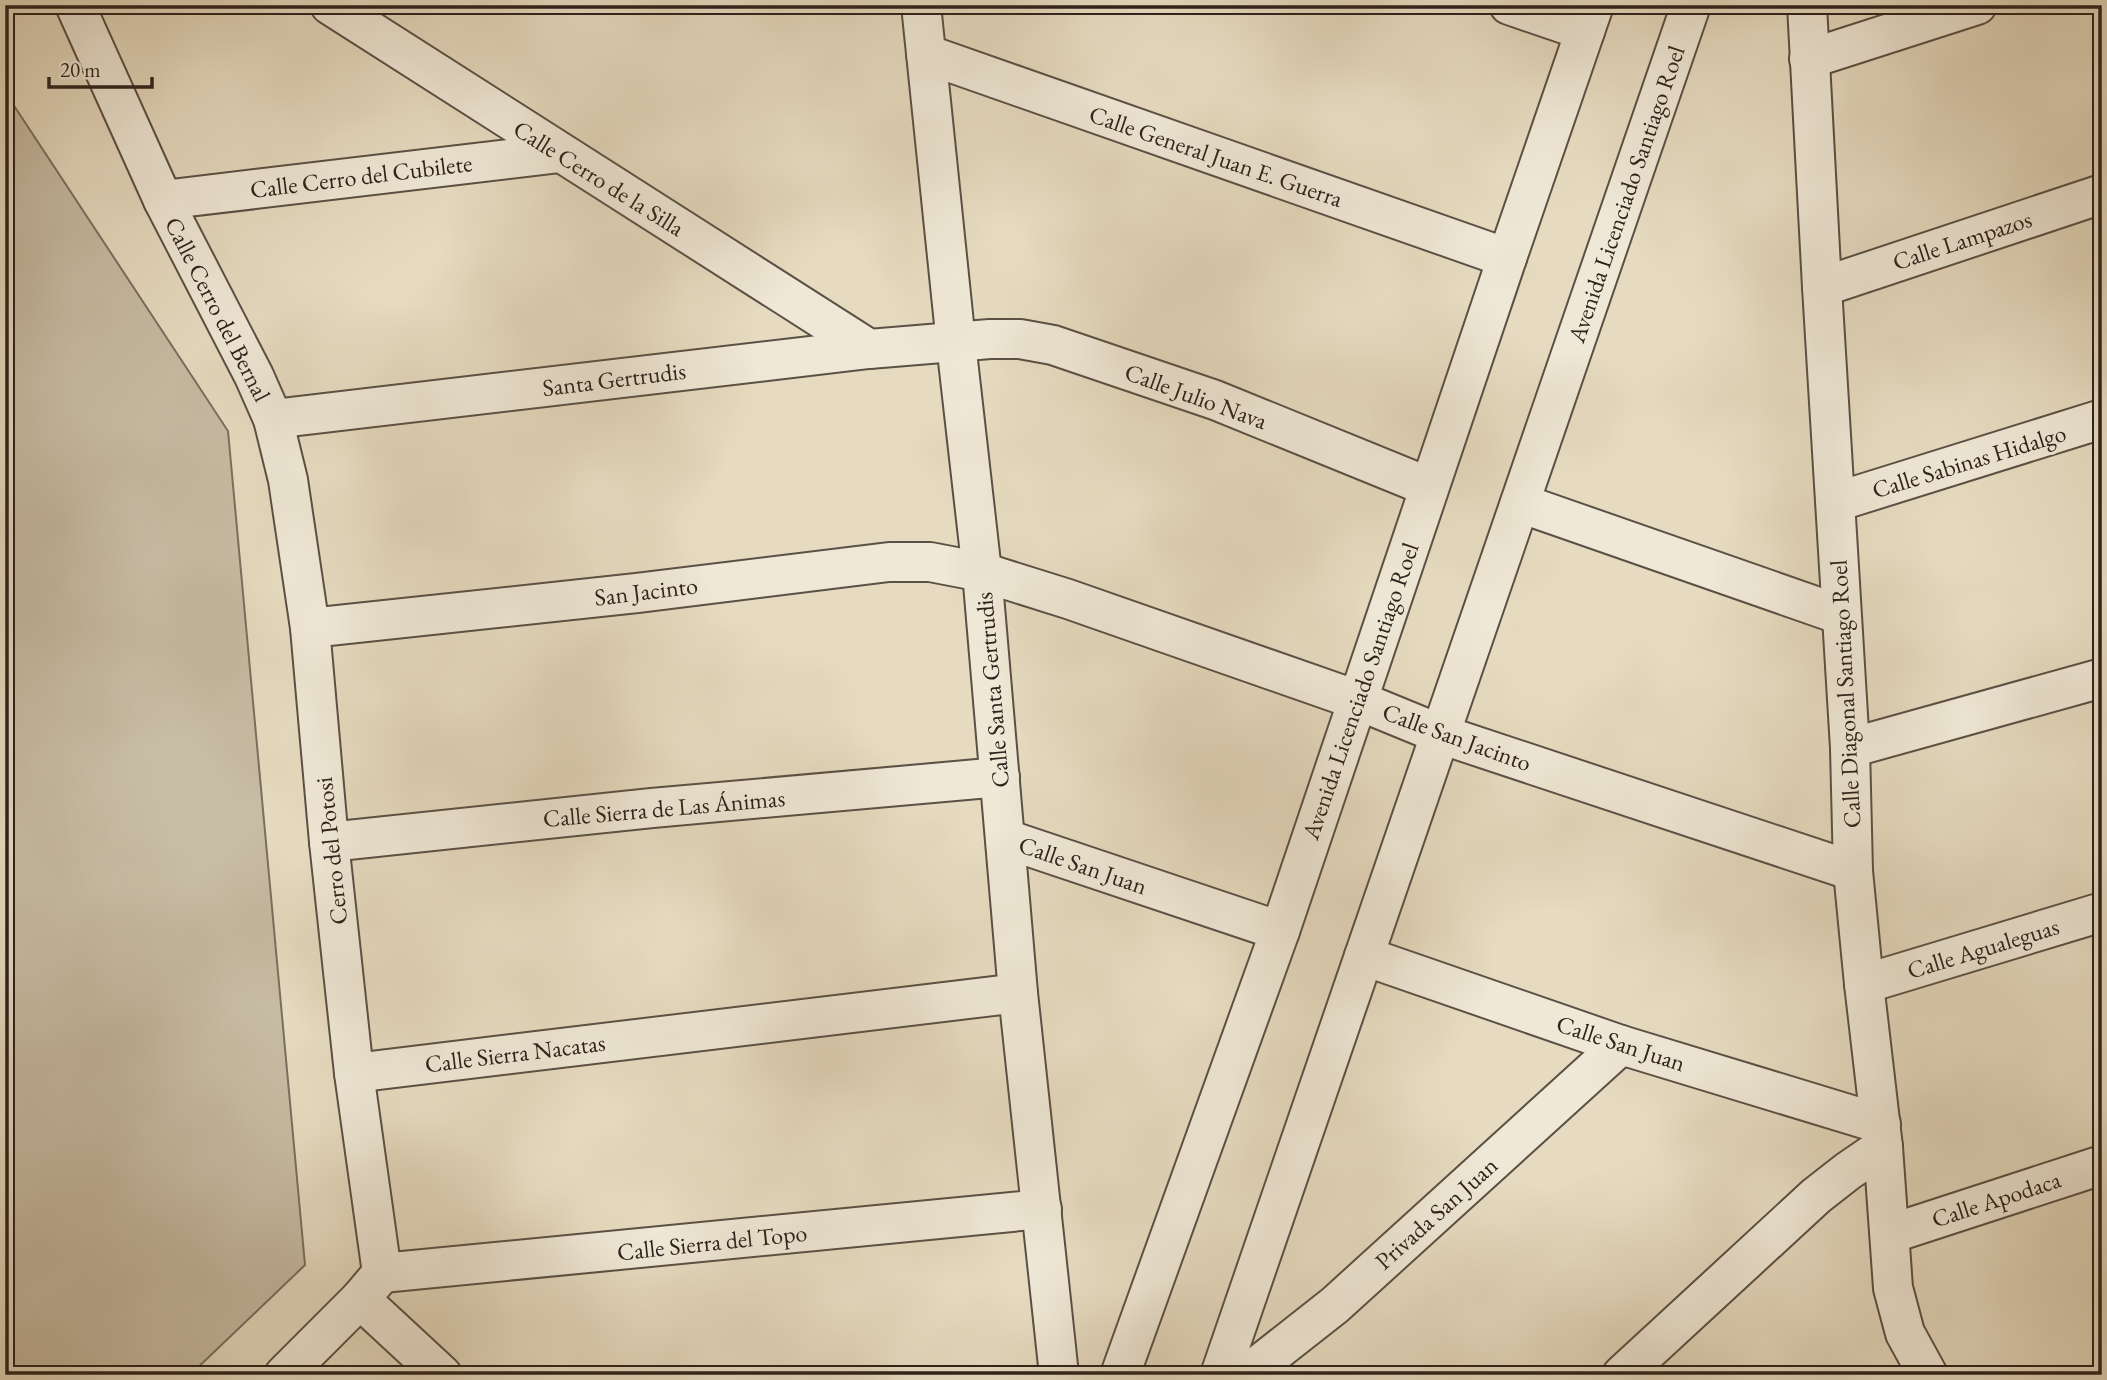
<svg xmlns="http://www.w3.org/2000/svg" width="2107" height="1380" viewBox="0 0 2107 1380" font-family="'EB Garamond',serif">
<style>
.green{fill:#c7bca4;stroke:#7a6f60;stroke-width:2}
.lines{fill:none;stroke-linecap:round;stroke-linejoin:round}
.minor-casing{stroke:#5b5045;stroke-width:42}
.minor{stroke:#efe8d6;stroke-width:38}
.labels{text-anchor:middle;dominant-baseline:central;stroke-width:6;stroke-linejoin:round;paint-order:stroke}
.street-label{font-size:24px;fill:#2d221c;stroke:#efe8d6}
</style>
<rect width="100%" height="100%" fill="#e6dbc0"/>
<filter id="stains"><feTurbulence type="fractalNoise" baseFrequency=".00286" numOctaves="4"/><feColorMatrix values="0 0 0 0 .2 0 0 0 0 .09 0 0 0 0 .02 0 0 0 .5 -.17"/></filter>
<radialGradient id="worn" r=".72"><stop offset=".6" stop-color="#630" stop-opacity="0"/><stop offset="1" stop-color="#630" stop-opacity=".3"/></radialGradient>
<polygon class="green" points="5,92 228,431 305,1265 190,1375 5,1375"/>
<g class="lines">
<defs>
<g id="minor">
<polyline points="75,5 163,200 254,376 273,419 288,480 310,628 329,842 354,1073 382,1273 360,1299 284,1375"/>
<polyline points="330,5 869,349"/>
<polyline points="921,5 956,343 982,572 1018,993 1059,1375"/>
<polyline points="1509,5 1585,31"/>
<polyline points="1807,5 1822,287 1850,748 1853,871 1864,984 1883,1147 1893,1288 1905,1333 1928,1375"/>
<polyline points="926,54 1507,258"/>
<polyline points="1809,59 1977,5"/>
<polyline points="163,200 560,153"/>
<polyline points="1822,287 2102,194"/>
<polyline points="273,419 869,349 990,339 1020,339 1053,345 1215,400 1429,487"/>
<polyline points="1836,502 2102,419"/>
<polyline points="1520,503 1841,615"/>
<polyline points="310,628 637,593 889,562 930,562 982,572 1068,599 1357,700 1440,734 1853,871"/>
<polyline points="1850,748 2102,678"/>
<polyline points="1006,839 1280,931"/>
<polyline points="329,842 652,808 1000,777"/>
<polyline points="1364,956 1621,1045 1881,1124"/>
<polyline points="1864,984 2102,912"/>
<polyline points="354,1073 1018,993"/>
<polyline points="1890,1234 2102,1165"/>
<polyline points="382,1273 1042,1209"/>
<polyline points="360,1299 442,1375"/>
<polyline points="1120,1375 1280,931 1507,258 1594,5"/>
<polyline points="1220,1375 1691,5"/>
<polyline points="1246,1375 1335,1305 1621,1045"/>
<polyline points="1622,1375 1816,1196 1848,1171 1883,1147"/>
</g>
</defs>
<use href="#minor" class="minor-casing"/>
<use href="#minor" class="minor"/>
</g>
<g class="labels">
<g class="street-label">
<text transform="translate(1216 156) rotate(19)">Calle General Juan E. Guerra</text>
<text transform="translate(361 176) rotate(-7)">Calle Cerro del Cubilete</text>
<text transform="translate(599 178) rotate(32)">Calle Cerro de la Silla</text>
<text transform="translate(1626 194) rotate(-71)">Avenida Licenciado Santiago Roel</text>
<text transform="translate(1962 240) rotate(-18)">Calle Lampazos</text>
<text transform="translate(218 309) rotate(63)">Calle Cerro del Bernal</text>
<text transform="translate(614 379) rotate(-7)">Santa Gertrudis</text>
<text transform="translate(1196 396) rotate(20)">Calle Julio Nava</text>
<text transform="translate(1969 461) rotate(-17)">Calle Sabinas Hidalgo</text>
<text transform="translate(646 591) rotate(-7)">San Jacinto</text>
<text transform="translate(992 690) rotate(-95)">Calle Santa Gertrudis</text>
<text transform="translate(1360 691) rotate(-71)">Avenida Licenciado Santiago Roel</text>
<text transform="translate(1845 694) rotate(-93)">Calle Diagonal Santiago Roel</text>
<text transform="translate(1457 737) rotate(20)">Calle San Jacinto</text>
<text transform="translate(664 808) rotate(-5)">Calle Sierra de Las Ánimas</text>
<text transform="translate(331 851) rotate(-96)">Cerro del Potosi</text>
<text transform="translate(1083 865) rotate(19)">Calle San Juan</text>
<text transform="translate(1983 948) rotate(-17)">Calle Agualeguas</text>
<text transform="translate(1621 1043) rotate(18)">Calle San Juan</text>
<text transform="translate(515 1053) rotate(-7)">Calle Sierra Nacatas</text>
<text transform="translate(1996 1199) rotate(-18)">Calle Apodaca</text>
<text transform="translate(1436 1213) rotate(-42)">Privada San Juan</text>
<text transform="translate(712 1242) rotate(-6)">Calle Sierra del Topo</text>
</g>
</g>
<rect width="2107" height="1380" fill="none" stroke="#e6dbc0" stroke-width="28"/>
<rect x="7" y="7" width="2093" height="1366" fill="none" stroke="#2d221c" stroke-width="3.5"/>
<rect x="14" y="14" width="2079" height="1352" fill="none" stroke="#2d221c" stroke-width="2"/>
<path d="M49 77v10h103v-10" fill="none" stroke="#2d221c" stroke-width="3.5"/>
<text x="60" y="77" font-size="21" fill="#2d221c" stroke="#efe8d6" stroke-width="5" paint-order="stroke">20 m</text>
<rect width="100%" height="100%" filter="url(#stains)"/>
<rect width="100%" height="100%" fill="url(#worn)"/>
</svg>
